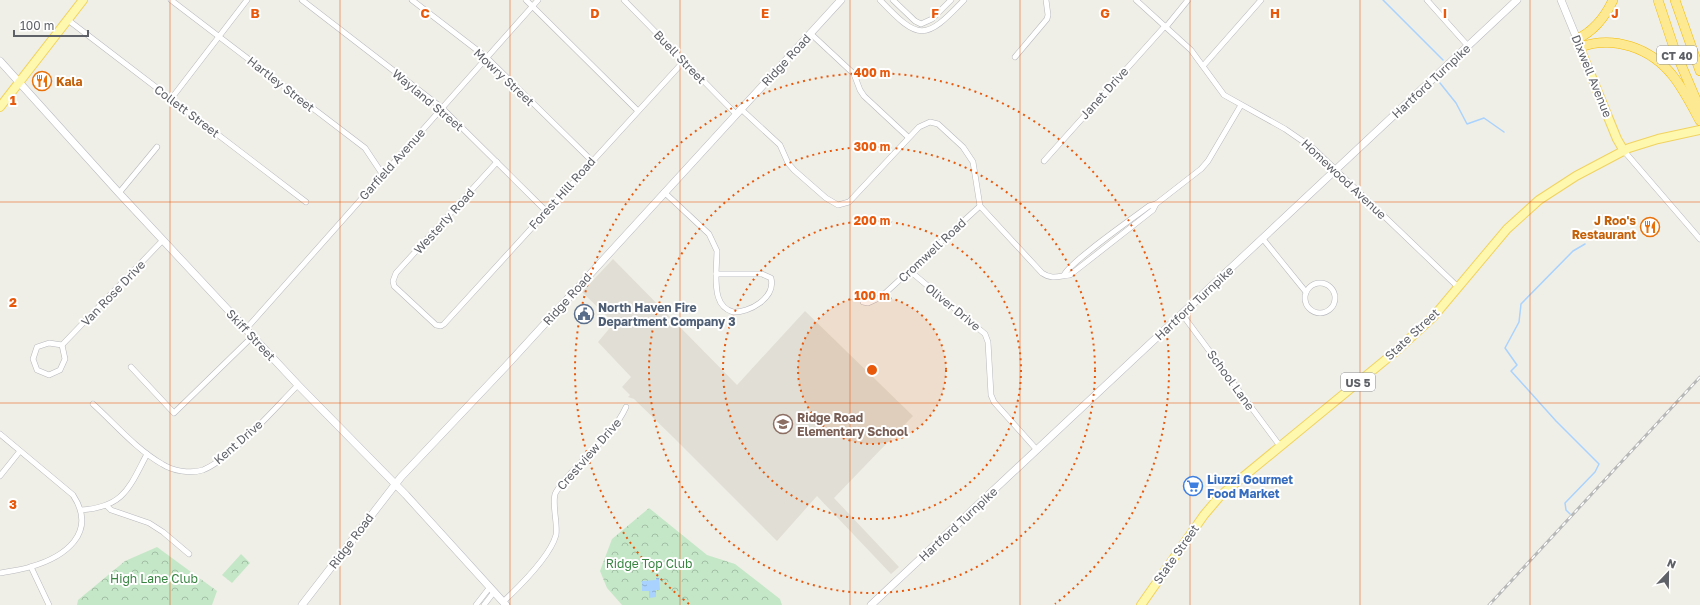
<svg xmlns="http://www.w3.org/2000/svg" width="1700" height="605" viewBox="0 0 1700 605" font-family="'Golos Text',sans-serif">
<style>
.education{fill:#e0ded5}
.park{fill:url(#park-crowns)}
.pitch{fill:#c4e7c7}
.water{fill:url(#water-ripples)}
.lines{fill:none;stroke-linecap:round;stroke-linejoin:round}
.stream{stroke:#a9d2fe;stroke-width:1.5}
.minor-casing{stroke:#b7b8bd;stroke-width:6}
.secondary-casing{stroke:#b8bac0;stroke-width:8}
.primary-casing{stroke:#f0d360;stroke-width:10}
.motorway-casing{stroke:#f4bb03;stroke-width:10}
.minor{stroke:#fff;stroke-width:5}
.secondary{stroke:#fff;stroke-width:7}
.primary{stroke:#fef7ae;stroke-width:8}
.motorway{stroke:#fce992;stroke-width:9}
.rail-casing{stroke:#b7b8b8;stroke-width:3}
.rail{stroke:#fff;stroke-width:1.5;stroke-dasharray:4.5;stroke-linecap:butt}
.grid{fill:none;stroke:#e8590c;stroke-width:1;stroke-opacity:0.55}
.ring{fill:none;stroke:#e8590c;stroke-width:2;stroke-dasharray:2 4}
.labels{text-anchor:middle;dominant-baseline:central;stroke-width:4;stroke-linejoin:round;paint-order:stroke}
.shield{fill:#fff;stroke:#8e9095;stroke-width:1}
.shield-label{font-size:11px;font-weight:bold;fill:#5e6167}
.street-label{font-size:12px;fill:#5e6167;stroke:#fff}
.food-label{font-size:12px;font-weight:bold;fill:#c56008;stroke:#fff;text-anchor:start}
.service-label{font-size:12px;font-weight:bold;fill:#4e5e75;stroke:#fff;text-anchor:start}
.education-label{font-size:12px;font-weight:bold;fill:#785e54;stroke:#fff;text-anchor:start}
.shop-label{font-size:12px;font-weight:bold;fill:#366cbe;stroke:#fff;text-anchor:start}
.park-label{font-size:12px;fill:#378540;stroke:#fff}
.grid-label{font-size:13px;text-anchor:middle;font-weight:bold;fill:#e8590c;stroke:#fff;stroke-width:4;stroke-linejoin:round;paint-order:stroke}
.centre{fill:#e8590c;stroke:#fff;stroke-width:2}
.ring-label{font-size:12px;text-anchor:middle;font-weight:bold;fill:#e8590c;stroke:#fff;stroke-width:4;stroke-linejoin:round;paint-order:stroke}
</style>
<defs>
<pattern id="park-crowns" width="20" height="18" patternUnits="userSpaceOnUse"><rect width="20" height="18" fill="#c4e7c7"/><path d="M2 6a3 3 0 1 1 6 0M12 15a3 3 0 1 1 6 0" fill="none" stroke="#a2bfa5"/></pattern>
<pattern id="water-ripples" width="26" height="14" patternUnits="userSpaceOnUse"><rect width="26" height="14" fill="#a9d2fe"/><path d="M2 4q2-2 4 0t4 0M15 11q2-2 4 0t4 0" fill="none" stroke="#8daed1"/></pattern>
</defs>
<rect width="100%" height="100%" fill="#f0efe7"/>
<polygon class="education" points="613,259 737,385 805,311 913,416 834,498 899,567 891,574 817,496 777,541 673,437 634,399 628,397 630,395 622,387 631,377 598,342 614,323 582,292"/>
<g class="park">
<polygon points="649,508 707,555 735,564 780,599 782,605 622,605 607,588 600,571 612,539"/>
<polygon points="157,547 217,591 212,605 77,605 78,600 125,561"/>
<polygon points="241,554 250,563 232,583 222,575"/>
</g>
<polygon class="pitch" points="680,546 683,549 682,551 683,553 671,566 670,565 668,567 665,564 666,562 665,561 677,547 678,548"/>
<polygon class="water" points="656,578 659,578 660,590 656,590 656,597 649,598 649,591 642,591 642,581 656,580"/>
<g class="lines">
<g class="stream">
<polyline points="1383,0 1443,60"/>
<polyline points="1440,83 1456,103 1467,124 1484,118 1504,132"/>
<polyline points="1570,514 1566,510 1565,503 1595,472 1599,464 1556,421 1511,371 1517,365 1505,348 1519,322 1521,304 1573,251 1585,244"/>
</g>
<defs>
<g id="minor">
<polyline points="171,0 365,148 383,175"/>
<polyline points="302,0 442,108 546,211"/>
<polyline points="412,0 486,57 591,160"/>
<polyline points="526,0 637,110"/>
<polyline points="624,0 736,114"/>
<path d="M880,0C919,41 925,41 964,0"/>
<polyline points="893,0 915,21 921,24 932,19 951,0"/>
<polyline points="1136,0 1191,50 1224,95 1285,129 1314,149 1458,287"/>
<polyline points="1427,0 1468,46"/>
<polyline points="68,20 306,202"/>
<polyline points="1166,27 1188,0"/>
<polyline points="810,33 854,74 860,90 864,96 908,137"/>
<polyline points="1015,57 1047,19 1048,15 1046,0"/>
<polyline points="1203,66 1261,0"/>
<polyline points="171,99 247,0"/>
<path d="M741,109L780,145L788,163L794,170L826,198L838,205L849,202L919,127L930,122L938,124L963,147L973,162L980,206L1042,273C1052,280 1059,276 1070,275L1153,210L1156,204"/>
<polyline points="1624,151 1700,239"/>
<polyline points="1044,161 1165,26"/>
<polyline points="497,162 396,273 393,281 394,286 436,325 441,326 444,324 684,61"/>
<polyline points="664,192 709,234 717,251 716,274"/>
<polyline points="119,193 157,147"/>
<polyline points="1263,239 1306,292"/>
<polyline points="910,271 985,334 988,342 991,395 994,402 1037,450"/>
<path d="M716,274H762L771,278C776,298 749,313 733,312C716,307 716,289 716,274Z"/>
<path d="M1064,275C1071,261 1132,219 1149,206L1156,204L1201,169L1208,161L1241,105"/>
<circle cx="1320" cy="298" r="15"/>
<polyline points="863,302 868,303 881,297 980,206"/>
<polyline points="1182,314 1280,446"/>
<polyline points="246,329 538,0"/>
<polygon points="49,343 62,345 65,359 60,370 49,375 37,370 33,359 37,347"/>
<polyline points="62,345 163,240"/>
<polyline points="131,367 174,413 253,336"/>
<path d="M93,404C115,424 136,449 162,464C173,471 190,474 203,470C232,458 275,408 298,385"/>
<path d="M0,434L73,495C98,533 65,557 30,567C21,570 10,571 0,573"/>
<polyline points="0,476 20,451"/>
<polyline points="107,506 111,510 149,523 163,532 189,554"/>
<path d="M81,510C124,507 129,488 147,454"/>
<polyline points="31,567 49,605"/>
<path d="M503,602C520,586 550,557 556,535C558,524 551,500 556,492C576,461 611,440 626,407"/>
<polyline points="476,605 490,587"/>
<polyline points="484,605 494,592"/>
</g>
<g id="secondary">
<polyline points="1561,0 1577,39"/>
<polyline points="0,61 119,193 298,385 406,495 506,605"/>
<polyline points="302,605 401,477 507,365 841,0"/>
<polyline points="871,605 1517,0"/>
</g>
<g id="primary">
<polyline points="1577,41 1617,139 1624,151"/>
<polyline points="0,107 83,0"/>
<polyline points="1141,605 1204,515 1221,495 1395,352 1434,316 1507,229 1539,200 1576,176 1629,148 1658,139 1700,130"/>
</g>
<g id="motorway">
<polyline points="1658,0 1674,48 1700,109"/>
<polyline points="1675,0 1700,71"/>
<path d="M1577,39C1594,31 1605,17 1613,0"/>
<path d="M1580,47C1614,35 1651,48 1673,76C1684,90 1692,106 1700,121"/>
</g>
</defs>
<use href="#minor" class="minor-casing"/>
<use href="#secondary" class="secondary-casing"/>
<use href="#primary" class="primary-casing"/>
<use href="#motorway" class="motorway-casing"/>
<use href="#minor" class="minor"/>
<use href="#secondary" class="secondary"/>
<use href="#primary" class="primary"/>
<use href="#motorway" class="motorway"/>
<defs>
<polyline id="rail" points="1489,605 1700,377"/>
</defs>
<use href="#rail" class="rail-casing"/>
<use href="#rail" class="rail"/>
</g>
<path class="grid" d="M170,0V605M340,0V605M510,0V605M680,0V605M850,0V605M1020,0V605M1190,0V605M1360,0V605M1530,0V605M0,202H1700M0,403H1700"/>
<circle cx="872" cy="370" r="74" fill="#e8590c" fill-opacity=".12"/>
<g class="ring">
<circle cx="872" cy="370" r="74"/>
<circle cx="872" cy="370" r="149"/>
<circle cx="872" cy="370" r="223"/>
<path d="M689 604A297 297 0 1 1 1055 604"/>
</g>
<defs>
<symbol id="restaurant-ring" viewBox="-11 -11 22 22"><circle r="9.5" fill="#fff" stroke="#e8710a" stroke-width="1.5"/><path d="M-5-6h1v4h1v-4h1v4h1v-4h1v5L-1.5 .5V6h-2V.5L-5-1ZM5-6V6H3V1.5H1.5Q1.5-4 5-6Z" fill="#e8710a"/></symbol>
<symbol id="civic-ring" viewBox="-11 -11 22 22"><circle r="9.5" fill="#fff" stroke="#5c6f8a" stroke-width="1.5"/><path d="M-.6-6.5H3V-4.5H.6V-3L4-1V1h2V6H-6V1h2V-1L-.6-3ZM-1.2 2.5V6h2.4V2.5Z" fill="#5c6f8a"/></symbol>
<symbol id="school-ring" viewBox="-11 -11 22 22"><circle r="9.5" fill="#fff" stroke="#8d6e63" stroke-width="1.5"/><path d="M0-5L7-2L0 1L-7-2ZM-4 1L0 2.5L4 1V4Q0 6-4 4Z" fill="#8d6e63"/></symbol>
<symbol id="supermarket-ring" viewBox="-11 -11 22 22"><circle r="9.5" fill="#fff" stroke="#3f7fe0" stroke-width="1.5"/><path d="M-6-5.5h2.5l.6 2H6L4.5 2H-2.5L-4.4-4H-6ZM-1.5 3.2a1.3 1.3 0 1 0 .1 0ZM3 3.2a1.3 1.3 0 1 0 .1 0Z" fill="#3f7fe0"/></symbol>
</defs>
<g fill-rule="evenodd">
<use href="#restaurant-ring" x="31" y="70" width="22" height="22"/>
<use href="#restaurant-ring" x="1639" y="216" width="22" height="22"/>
<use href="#civic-ring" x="573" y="303" width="22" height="22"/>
<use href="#school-ring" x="772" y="413" width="22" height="22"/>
<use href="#supermarket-ring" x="1182" y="475" width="22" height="22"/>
</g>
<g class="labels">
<g class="shield">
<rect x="1657" y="46" width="40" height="18" rx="3"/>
<rect x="1341" y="373" width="34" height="18" rx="3"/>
</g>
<g class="shield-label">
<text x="1677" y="55">CT 40</text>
<text x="1358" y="382">US 5</text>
</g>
<g class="street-label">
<text transform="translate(680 57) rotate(46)">Buell Street</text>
<text transform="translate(786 60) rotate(-47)">Ridge Road</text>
<text transform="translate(1592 76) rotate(68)">Dixwell Avenue</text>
<text transform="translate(504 77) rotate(43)">Mowry Street</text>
<text transform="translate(1431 81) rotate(-43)">Hartford Turnpike</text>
<text transform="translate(281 84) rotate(38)">Hartley Street</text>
<text transform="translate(1104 93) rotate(-48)">Janet Drive</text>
<text transform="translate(428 100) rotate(40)">Wayland Street</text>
<text transform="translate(187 111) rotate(37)">Collett Street</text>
<text transform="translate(392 164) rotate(-48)">Garfield Avenue</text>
<text transform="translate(1344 179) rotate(43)">Homewood Avenue</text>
<text transform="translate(562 193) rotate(-48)">Forest Hill Road</text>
<text transform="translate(444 221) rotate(-48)">Westerly Road</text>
<text transform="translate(932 250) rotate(-43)">Cromwell Road</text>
<text transform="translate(113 293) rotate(-46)">Van Rose Drive</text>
<text transform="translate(567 299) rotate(-48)">Ridge Road</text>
<text transform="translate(1194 303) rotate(-43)">Hartford Turnpike</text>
<text transform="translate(953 307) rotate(39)">Oliver Drive</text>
<text transform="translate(1412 334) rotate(-43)">State Street</text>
<text transform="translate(251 335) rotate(47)">Skiff Street</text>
<text transform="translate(1231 380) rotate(54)">School Lane</text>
<text transform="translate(238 442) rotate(-41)">Kent Drive</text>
<text transform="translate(589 454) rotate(-49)">Crestview Drive</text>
<text transform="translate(958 524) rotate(-43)">Hartford Turnpike</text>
<text transform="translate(351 541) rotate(-53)">Ridge Road</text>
<text transform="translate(1176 554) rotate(-55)">State Street</text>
</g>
<g class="food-label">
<text x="56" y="81">Kala</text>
<text x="1636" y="220" text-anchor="end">J Roo's<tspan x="1636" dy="14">Restaurant</tspan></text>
</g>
<g class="service-label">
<text x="598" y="307">North Haven Fire<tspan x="598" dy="14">Department Company 3</tspan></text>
</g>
<g class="education-label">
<text x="797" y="417">Ridge Road<tspan x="797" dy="14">Elementary School</tspan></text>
</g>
<g class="shop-label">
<text x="1207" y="479">Liuzzi Gourmet<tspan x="1207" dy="14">Food Market</tspan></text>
</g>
<g class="park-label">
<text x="649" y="563">Ridge Top Club</text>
<text x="154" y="578">High Lane Club</text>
</g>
</g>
<g class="grid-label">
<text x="255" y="18">B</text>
<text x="425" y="18">C</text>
<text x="595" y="18">D</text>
<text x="765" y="18">E</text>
<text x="935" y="18">F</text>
<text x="1105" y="18">G</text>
<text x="1275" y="18">H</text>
<text x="1445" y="18">I</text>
<text x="1615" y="18">J</text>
<text x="13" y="105">1</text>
<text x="13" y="307">2</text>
<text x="13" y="509">3</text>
</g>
<circle cx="872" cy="370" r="6" class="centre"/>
<g class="ring-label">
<text x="872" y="77">400 m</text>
<text x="872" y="151">300 m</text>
<text x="872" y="225">200 m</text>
<text x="872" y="300">100 m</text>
</g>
<g transform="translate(1668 573) rotate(22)" stroke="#ffffff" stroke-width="3" paint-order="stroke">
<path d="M0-3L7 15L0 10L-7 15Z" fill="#5e6167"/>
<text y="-6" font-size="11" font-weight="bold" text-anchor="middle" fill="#5e6167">N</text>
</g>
<path d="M14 30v6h74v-6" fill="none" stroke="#5e6167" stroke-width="2"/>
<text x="20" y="30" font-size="12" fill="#5e6167" stroke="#ffffff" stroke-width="3" paint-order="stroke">100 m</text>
</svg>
